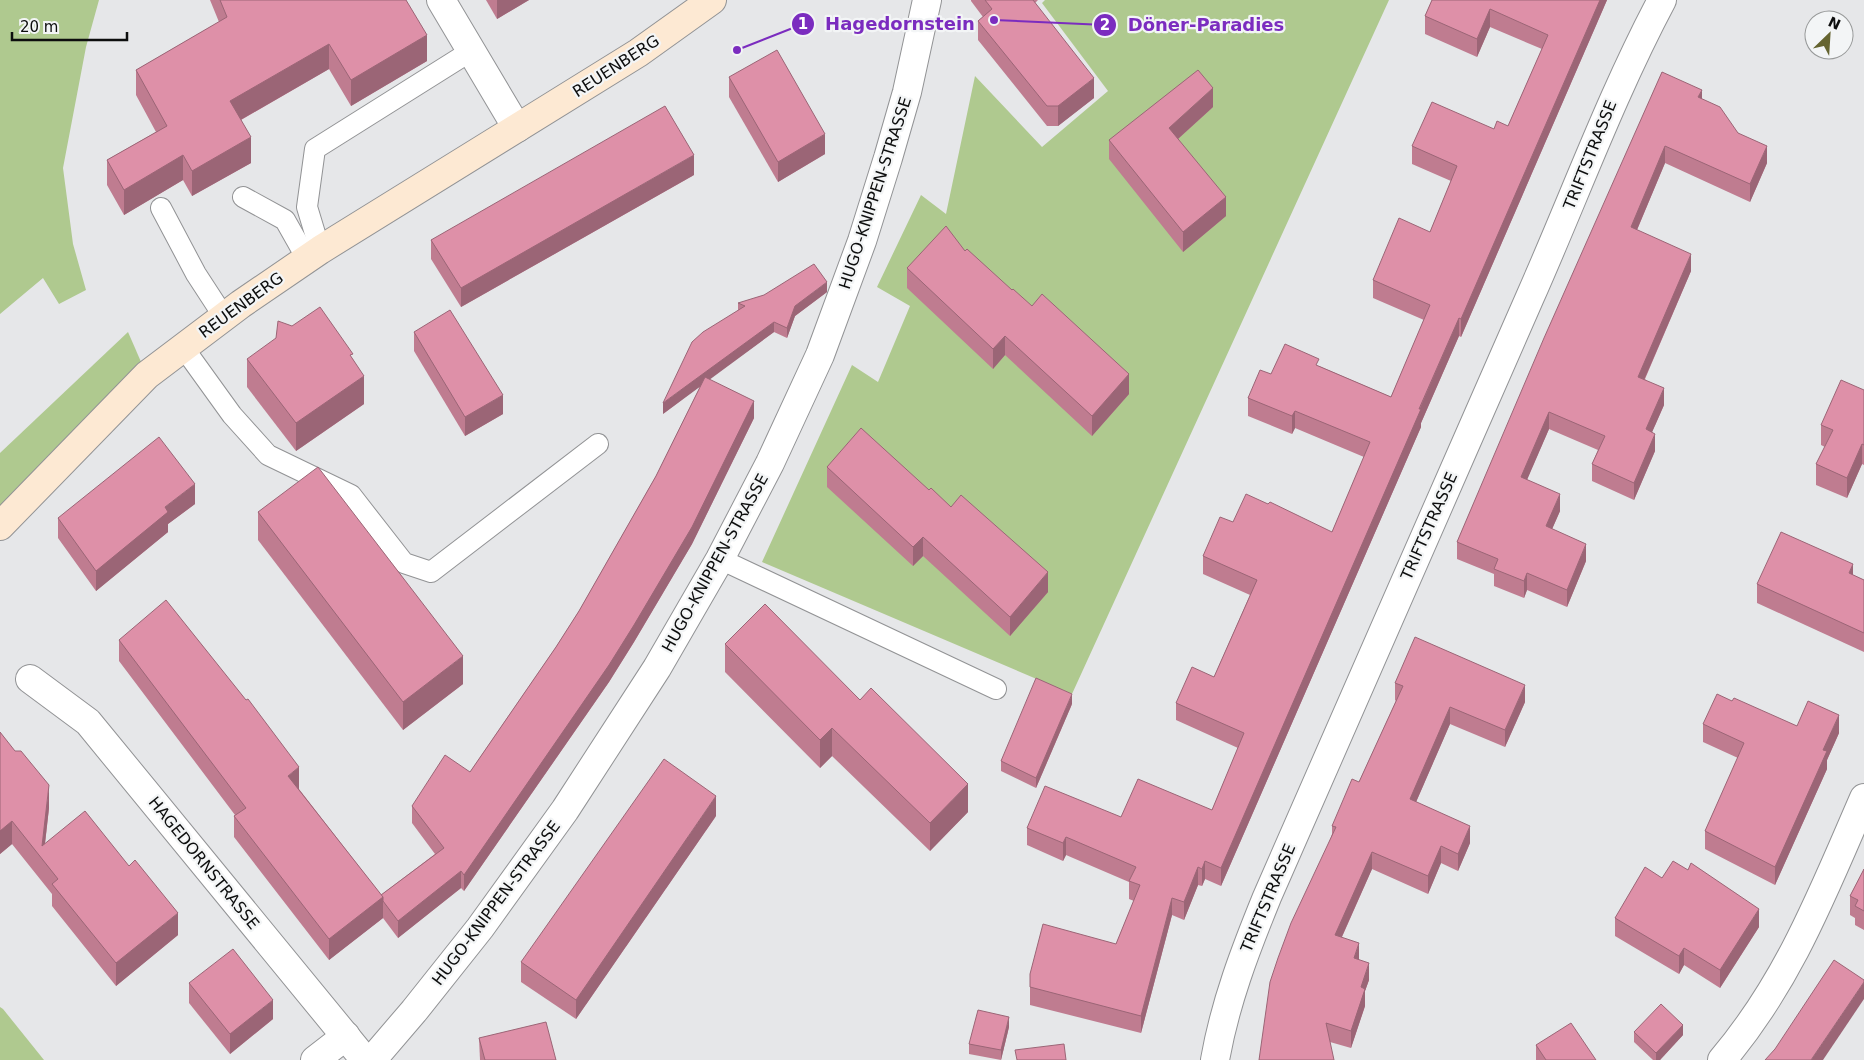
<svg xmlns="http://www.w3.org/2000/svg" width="1864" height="1060" viewBox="0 0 1864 1060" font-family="'DejaVu Sans',sans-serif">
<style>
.green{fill:#afc98f}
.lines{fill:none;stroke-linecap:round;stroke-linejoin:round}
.service-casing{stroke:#929395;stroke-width:22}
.minor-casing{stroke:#929395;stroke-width:30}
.secondary-casing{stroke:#929395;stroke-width:30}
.service{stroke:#fff;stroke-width:20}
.minor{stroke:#fff;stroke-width:28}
.secondary{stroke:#fde9d3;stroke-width:28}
.wall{fill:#bf7c90}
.shaded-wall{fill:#9b6576}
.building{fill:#de90a8;stroke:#9b6576}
.labels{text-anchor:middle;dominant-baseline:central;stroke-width:4.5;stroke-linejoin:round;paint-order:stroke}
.street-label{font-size:16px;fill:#0d0e0e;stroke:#f3f5f6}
.leader{fill:none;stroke:#7b2cbf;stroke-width:2}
.callout-dot{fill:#7b2cbf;stroke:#f3f5f6;stroke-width:2}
.mark-label{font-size:15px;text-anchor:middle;font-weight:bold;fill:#fff}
.callout-label{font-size:18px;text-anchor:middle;font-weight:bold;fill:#7b2cbf;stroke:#f3f5f6;stroke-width:4.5;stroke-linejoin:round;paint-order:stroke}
</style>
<rect width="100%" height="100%" fill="#e6e7e9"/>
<g class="green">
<polygon points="0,0 99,0 86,47 63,168 73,244 86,290 59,304 43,278 0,314"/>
<polygon points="1045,0 1389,0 1072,694 762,562 852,365 878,382 910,306 877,287 921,195 946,214 975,76 1042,147 1108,91 1042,3"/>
<polygon points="128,332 145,371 0,518 0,453"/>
<polygon points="0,1007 3,1009 44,1060 0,1060"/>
</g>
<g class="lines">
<defs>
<g id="service">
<polyline points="243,197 285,220 307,259"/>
<polyline points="161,208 196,274 224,317"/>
<polyline points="320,250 307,207 315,149 471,51"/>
<polyline points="183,347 232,415 268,455 351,495 404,563 431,572 598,444"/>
<polyline points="720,559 996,689"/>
</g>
<g id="minor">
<polyline points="441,0 517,128"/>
<polyline points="30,679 88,722 365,1060"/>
<polyline points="315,1060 346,1036"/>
<polyline points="372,1060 414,1011 480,928 565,810 657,668 720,559 770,463 820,355 862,241 888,158 907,92 927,0"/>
<path d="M1215,1060C1225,1003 1245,951 1267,897C1355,698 1442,497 1530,297C1574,198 1611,96 1662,0"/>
<path d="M1722,1060C1789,981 1823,892 1864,798"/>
</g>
<polyline id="secondary" points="0,526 147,375 241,304 320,250 638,53 712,0"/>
</defs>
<use href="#service" class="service-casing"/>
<use href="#minor" class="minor-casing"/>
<use href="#secondary" class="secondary-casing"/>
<use href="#service" class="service"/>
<use href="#minor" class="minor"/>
<use href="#secondary" class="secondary"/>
</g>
<g class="wall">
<polygon points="210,0 406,0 427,61 351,106 329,69 241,120 251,163 192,196 183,180 124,215 107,185 107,160 156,132 136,95 136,70 219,22"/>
<polygon points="486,0 529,0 497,19"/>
<polygon points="971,0 1038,0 1035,3 1094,98 1058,126 1047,126 978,40 978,21 983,17 971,1"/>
<polygon points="1432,0 1607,0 1461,337 1459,336 1421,423 1421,427 1221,886 1205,879 1202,886 1198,885 1184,920 1172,915 1141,1033 1030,1005 1030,974 1116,944 1134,901 1129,899 1129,882 1066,855 1063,861 1027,845 1027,828 1121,817 1212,810 1238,748 1176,720 1176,703 1214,677 1250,595 1203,574 1203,556 1233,522 1332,532 1364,457 1295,428 1292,434 1248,416 1248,398 1271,374 1319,366 1391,397 1424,320 1373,298 1373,280 1430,232 1451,181 1412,164 1412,146 1508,126 1542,49 1490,27 1477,57 1425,34 1425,16"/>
<polygon points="1662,72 1702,99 1738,133 1767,163 1750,202 1665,163 1637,230 1691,271 1645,379 1664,405 1652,432 1655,451 1634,500 1592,481 1592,464 1598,450 1549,429 1527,479 1560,511 1552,529 1586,561 1567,607 1527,590 1524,598 1494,586 1494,574 1457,559 1457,542"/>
<polygon points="729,77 825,154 778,182 729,97"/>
<polygon points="1213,107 1178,139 1226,216 1183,252 1109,159 1109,140"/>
<polygon points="694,175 461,307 431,259 431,240"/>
<polygon points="907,268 1012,290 1129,394 1092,436 1005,355 993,369 907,288"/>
<polygon points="827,292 795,316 787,338 774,332 709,379 754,418 692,544 634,642 609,682 464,891 461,888 398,938 383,918 329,960 234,837 234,816 235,815 119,661 119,640 299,789 381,895 435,854 412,823 412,806 470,772 556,647 579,611 656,476 701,385 663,414 738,310 738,303"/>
<polygon points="414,332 503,414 465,436 414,351"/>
<polygon points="247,359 353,359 364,404 296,451 247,387"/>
<polygon points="1864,390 1864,465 1862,464 1847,498 1816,485 1816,464 1825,447 1821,445 1821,425"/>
<polygon points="827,467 929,490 951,507 1048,592 1010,636 923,556 913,566 827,487"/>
<polygon points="195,504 168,524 168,532 96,591 58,538 58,518"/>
<polygon points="258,512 463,684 403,730 258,540"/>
<polygon points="1853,575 1864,580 1864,652 1757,603 1757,584"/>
<polygon points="725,644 968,812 930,851 832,756 820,768 725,672"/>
<polygon points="1395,683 1525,702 1505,747 1450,724 1416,802 1470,843 1458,871 1441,863 1428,894 1372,869 1342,937 1359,959 1369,980 1365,991 1365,1006 1351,1048 1330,1042 1259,1060 1332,834 1332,826 1359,782 1396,701 1395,700"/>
<polygon points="1732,701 1797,726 1839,733 1827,760 1827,769 1775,885 1705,849 1705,831 1738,758 1703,742 1703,724"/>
<polygon points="1072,704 1036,788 1001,771 1001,761"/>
<polygon points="0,732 49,808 45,844 178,935 116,986 52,906 52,894 12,844 0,854"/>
<polygon points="716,816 576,1019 521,982 521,962"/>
<polygon points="1864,869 1864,930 1855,925 1855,918 1850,915 1850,896"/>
<polygon points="1688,870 1759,927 1720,988 1684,965 1679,974 1615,936 1615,918 1662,878"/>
<polygon points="189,983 273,1019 230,1054 189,1003"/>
<polygon points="1009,1027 1001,1060 969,1054 969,1044"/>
<polygon points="1634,1032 1683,1035 1660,1060 1653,1060 1634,1042"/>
<polygon points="479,1038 556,1060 480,1060"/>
<polygon points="1536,1045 1596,1060 1536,1060"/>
</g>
<g class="shaded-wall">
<polygon points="497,0 529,0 497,19"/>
<polygon points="1600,0 1607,0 1461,337 1461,319"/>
<polygon points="1490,9 1490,27 1477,57 1477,39"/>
<polygon points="427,35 427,61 351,106 351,80"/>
<polygon points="329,44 329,69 230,126 230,101"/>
<polygon points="1094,78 1094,98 1058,126 1058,106"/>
<polygon points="1213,88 1213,107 1169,147 1169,128"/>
<polygon points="1702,90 1702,107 1698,97"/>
<polygon points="825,134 825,154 778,182 778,162"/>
<polygon points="251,137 251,163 192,196 192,171"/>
<polygon points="1665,146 1665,163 1631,244 1631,227"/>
<polygon points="1767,146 1767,163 1750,202 1750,184"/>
<polygon points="183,155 183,180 124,215 124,190"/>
<polygon points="694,155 694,175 461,307 461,288"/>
<polygon points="1226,197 1226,216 1183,252 1183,232"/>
<polygon points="1691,254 1691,271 1638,394 1638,377"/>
<polygon points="827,282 827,292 795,316 787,338 787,328 795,306"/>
<polygon points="1459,318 1459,336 1421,423 1421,427 1221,886 1221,868"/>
<polygon points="774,322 774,332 663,414 663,403"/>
<polygon points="1005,336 1005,355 993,369 993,349"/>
<polygon points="1129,374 1129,394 1092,436 1092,416"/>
<polygon points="364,376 364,404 296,451 296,423"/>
<polygon points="1664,388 1664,405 1646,446 1646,429"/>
<polygon points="503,395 503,414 465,436 465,417"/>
<polygon points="754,401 754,418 692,544 634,642 609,682 464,891 464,875"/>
<polygon points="1295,411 1295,428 1292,434 1292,416"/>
<polygon points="1549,412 1549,429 1521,494 1521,477"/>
<polygon points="1655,434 1655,451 1634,500 1634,483"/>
<polygon points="1862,444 1862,464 1847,498 1847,478"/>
<polygon points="195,484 195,504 168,524 168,532 96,591 96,571 165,507"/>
<polygon points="1560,494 1560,511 1546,543 1546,526"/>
<polygon points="923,537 923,556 913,566 913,547"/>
<polygon points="1586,544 1586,561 1567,607 1567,590"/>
<polygon points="1853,564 1853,584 1849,573"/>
<polygon points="1048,572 1048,592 1010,636 1010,617"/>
<polygon points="1527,573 1527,590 1524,598 1524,581"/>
<polygon points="463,656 463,684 403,730 403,702"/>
<polygon points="1525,685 1525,702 1505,747 1505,730"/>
<polygon points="1072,694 1072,704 1036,788 1036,778"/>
<polygon points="1450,707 1450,724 1410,816 1410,799"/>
<polygon points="1839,715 1839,733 1827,760 1827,769 1775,885 1775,867 1823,750"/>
<polygon points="832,728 832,756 820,768 820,740"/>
<polygon points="299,767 299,789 288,797 288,776"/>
<polygon points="968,784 968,812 930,851 930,823"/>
<polygon points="49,785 49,808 43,860 42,846"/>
<polygon points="716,796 716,816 576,1019 576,1000"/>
<polygon points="12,821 12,844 0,854 0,831"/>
<polygon points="1470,826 1470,843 1458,871 1458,854"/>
<polygon points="1066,837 1066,855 1063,861 1063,843"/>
<polygon points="1441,846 1441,863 1428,894 1428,876"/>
<polygon points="1372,852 1372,869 1335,952 1335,935"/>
<polygon points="1205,861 1205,879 1202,886 1202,869"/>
<polygon points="1198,867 1198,885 1184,920 1184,902"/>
<polygon points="461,871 461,888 398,938 398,921"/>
<polygon points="383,897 383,918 329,960 329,939"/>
<polygon points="1172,898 1172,915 1141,1033 1141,1016"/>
<polygon points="1759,909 1759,927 1720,988 1720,970"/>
<polygon points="178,913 178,935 116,986 116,963"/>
<polygon points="1359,943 1359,960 1354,958"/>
<polygon points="1684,948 1684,965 1679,974 1679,956"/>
<polygon points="1369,963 1369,980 1365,991 1365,1006 1351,1048 1351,1031 1361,987"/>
<polygon points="1864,982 1864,999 1823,1060 1811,1060"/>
<polygon points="273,1000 273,1019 230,1054 230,1034"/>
<polygon points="1009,1017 1009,1027 1001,1060 1001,1050"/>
<polygon points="1683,1025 1683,1035 1660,1060 1656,1060 1656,1053"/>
</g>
<g class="building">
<polygon points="220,0 406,0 427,35 351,80 329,44 230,101 251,137 192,171 183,155 124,190 107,160 167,126 136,70 227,17"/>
<polygon points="985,0 1033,0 1094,78 1058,106 1047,106 978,21 992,9"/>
<polygon points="1432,0 1600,0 1461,319 1459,318 1419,409 1421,409 1221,868 1205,861 1202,869 1198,867 1184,902 1172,898 1141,1016 1030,987 1030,974 1043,924 1116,944 1140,885 1129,881 1136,867 1066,837 1063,843 1027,828 1045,786 1121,817 1138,779 1212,810 1244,733 1176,703 1192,667 1214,677 1257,580 1203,556 1220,517 1233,522 1246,494 1268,504 1270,502 1332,532 1370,442 1295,411 1292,416 1248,398 1260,370 1271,374 1285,344 1319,359 1316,365 1391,397 1430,305 1373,280 1399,218 1430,232 1457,166 1412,146 1432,102 1494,129 1497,121 1508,126 1548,35 1490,9 1477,39 1425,16"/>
<polygon points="777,50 825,134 778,162 729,77"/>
<polygon points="1198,70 1213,88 1169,128 1226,197 1183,232 1109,140"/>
<polygon points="1662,72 1702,90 1698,97 1720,107 1738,133 1767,146 1750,184 1665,146 1631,227 1691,254 1638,377 1664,388 1646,429 1655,434 1634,483 1592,464 1605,436 1549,412 1521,477 1560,494 1546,526 1586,544 1567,590 1527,573 1524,581 1494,569 1498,559 1457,542 1544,338"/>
<polygon points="665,106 694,155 461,288 431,240"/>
<polygon points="946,226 965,251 967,249 1012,290 1013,289 1032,306 1042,294 1129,374 1092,416 1005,336 993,349 907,268"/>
<polygon points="814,264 827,282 795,306 787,328 774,322 663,403 692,342 703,332 745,306 738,303 764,295"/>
<polygon points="320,307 353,354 350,355 364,376 296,423 247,359 276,338 278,321 292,326"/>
<polygon points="450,310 503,395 465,417 414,332"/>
<polygon points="705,377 754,401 692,527 634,625 609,665 464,875 461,871 398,921 383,901 383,897 381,895 444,848 412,806 445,755 470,772 556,647 579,611 656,476"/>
<polygon points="1841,380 1864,390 1864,445 1862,444 1847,478 1816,464 1833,430 1821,425"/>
<polygon points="861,428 929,490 931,488 951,507 961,495 1048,572 1010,617 923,537 913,547 827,467"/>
<polygon points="159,437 195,484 165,507 168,512 96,571 58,518"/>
<polygon points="318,467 463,656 403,702 258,512"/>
<polygon points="1781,532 1853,564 1849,573 1864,580 1864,633 1757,584"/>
<polygon points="166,600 246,700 248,699 299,767 288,776 383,897 329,939 234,816 246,808 119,640"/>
<polygon points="765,604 860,700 871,688 968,784 930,823 832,728 820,740 725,644"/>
<polygon points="1415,637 1525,685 1505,730 1450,707 1410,799 1470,826 1458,854 1441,846 1428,876 1372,852 1335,935 1359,943 1354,958 1369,963 1361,987 1365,989 1351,1031 1326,1023 1334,1060 1259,1060 1270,982 1278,958 1291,923 1336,827 1332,826 1352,779 1359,782 1403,686 1395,683"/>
<polygon points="1036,678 1072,694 1036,778 1001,761"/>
<polygon points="1717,694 1732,701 1734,698 1797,726 1808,701 1839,715 1823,750 1827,751 1775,867 1705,831 1744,743 1703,724"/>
<polygon points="0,732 15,751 21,751 49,785 42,846 85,811 129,866 135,860 178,913 116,963 52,884 58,879 12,821 0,831"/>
<polygon points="664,759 716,796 576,1000 521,962"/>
<polygon points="1673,861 1688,870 1691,863 1759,909 1720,970 1684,948 1679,956 1615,918 1645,867 1662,878"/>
<polygon points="1864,869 1864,911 1855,906 1858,900 1850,896"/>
<polygon points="233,949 273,1000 230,1034 189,983"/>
<polygon points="1834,960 1864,980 1864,982 1811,1060 1765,1060 1775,1049"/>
<polygon points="1661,1004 1683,1025 1656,1053 1634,1032"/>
<polygon points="978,1010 1009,1017 1001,1050 969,1044"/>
<polygon points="546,1022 556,1060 485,1060 479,1038"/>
<polygon points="1571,1023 1596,1060 1546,1060 1536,1045"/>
<polygon points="1064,1044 1066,1060 1017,1060 1015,1050"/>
</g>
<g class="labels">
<g class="street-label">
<text transform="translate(616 66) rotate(-33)">REUENBERG</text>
<text transform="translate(1590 155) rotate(-68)">TRIFTSTRASSE</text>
<text transform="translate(875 193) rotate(-72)">HUGO-KNIPPEN-STRASSE</text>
<text transform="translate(241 305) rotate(-36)">REUENBERG</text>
<text transform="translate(1429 526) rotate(-66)">TRIFTSTRASSE</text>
<text transform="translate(715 563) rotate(-61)">HUGO-KNIPPEN-STRASSE</text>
<text transform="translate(204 863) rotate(51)">HAGEDORNSTRASSE</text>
<text transform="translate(1268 898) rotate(-67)">TRIFTSTRASSE</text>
<text transform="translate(496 903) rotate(-53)">HUGO-KNIPPEN-STRASSE</text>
</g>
</g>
<path class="leader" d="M737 50L803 24M994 20L1105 25"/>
<g class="callout-dot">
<circle cx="737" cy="50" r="5"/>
<circle cx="994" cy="20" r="5"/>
<circle cx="803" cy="24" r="12"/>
<circle cx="1105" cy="25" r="12"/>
</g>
<g class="mark-label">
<text x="803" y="29">1</text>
<text x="1105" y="30">2</text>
</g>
<g class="callout-label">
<text x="900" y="30">Hagedornstein</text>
<text x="1206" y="31">Döner-Paradies</text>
</g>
<g transform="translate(1829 35) rotate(25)"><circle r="24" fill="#f3f5f6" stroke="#979999"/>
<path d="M0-4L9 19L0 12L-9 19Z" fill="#656430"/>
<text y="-8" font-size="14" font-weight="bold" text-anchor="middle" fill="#0d0e0e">N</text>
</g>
<path d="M12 32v8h115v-8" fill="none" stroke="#0d0e0e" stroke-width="2.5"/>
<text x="20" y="32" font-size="15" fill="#0d0e0e" stroke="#f3f5f6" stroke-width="4" paint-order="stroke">20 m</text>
</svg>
